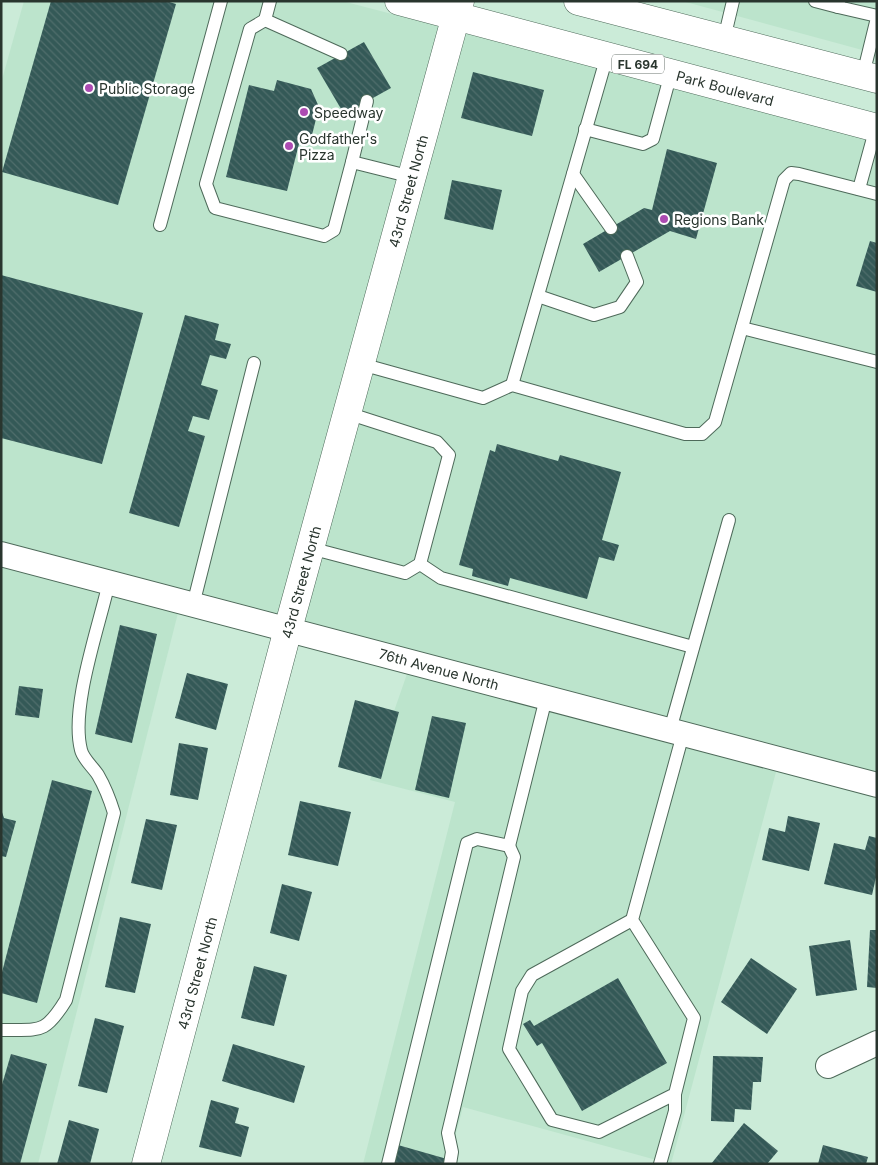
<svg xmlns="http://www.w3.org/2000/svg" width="878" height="1165" viewBox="0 0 878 1165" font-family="Inter,sans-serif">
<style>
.built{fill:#bce4cc}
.building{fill:url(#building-back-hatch)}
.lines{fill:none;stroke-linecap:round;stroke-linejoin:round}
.lane-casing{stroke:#4e6a5a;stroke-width:14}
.street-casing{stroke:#4e6a5a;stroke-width:26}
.secondary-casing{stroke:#4e6a5a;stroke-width:29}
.primary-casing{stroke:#4e6a5a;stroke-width:29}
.lane{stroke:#fff;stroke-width:12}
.street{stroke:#fff;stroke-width:24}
.secondary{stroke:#fff;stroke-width:28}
.primary{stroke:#fff;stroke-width:28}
.poi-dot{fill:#ac4bb2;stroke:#fff;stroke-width:2}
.labels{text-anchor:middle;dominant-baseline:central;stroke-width:5;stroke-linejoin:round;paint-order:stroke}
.shield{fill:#fff;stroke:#69726d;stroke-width:1}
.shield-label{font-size:12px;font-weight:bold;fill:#29352e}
.poi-label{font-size:14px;fill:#29352e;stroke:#fff;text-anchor:start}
.street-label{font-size:14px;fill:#29352e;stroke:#fff}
</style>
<defs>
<pattern id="building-back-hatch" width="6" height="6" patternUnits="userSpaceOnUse" patternTransform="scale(1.25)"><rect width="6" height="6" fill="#345957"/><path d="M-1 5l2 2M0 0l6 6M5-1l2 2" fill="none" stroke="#506e6c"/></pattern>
</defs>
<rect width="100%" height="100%" fill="#cbebd8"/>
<g class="built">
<polygon points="24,1 342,1 442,27 280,614 1,541 1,83"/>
<polygon points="682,1 877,1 877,54"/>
<polygon points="463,33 877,142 877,772 302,620"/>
<polygon points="1,567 178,613 38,1164 1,1164"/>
<polygon points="407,674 877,798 776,772 671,1164 463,1107 448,1164 363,1164 455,802 370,780"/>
</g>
<g class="building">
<polygon points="51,1 166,1 176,4 118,205 2,172"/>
<polygon points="364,42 391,88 344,114 317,68"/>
<polygon points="473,72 544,90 532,136 461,118"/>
<polygon points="277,80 311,89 319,107 311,139 301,136 287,191 226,177 249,85 274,91"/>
<polygon points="667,149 717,163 696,239 670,231 599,272 583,244 644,208 652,210"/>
<polygon points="452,180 502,190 493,230 444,219"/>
<polygon points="870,241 877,243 877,292 856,286"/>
<polygon points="1,275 143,313 102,464 1,438"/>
<polygon points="185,315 219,324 215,340 231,344 226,359 210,355 201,385 218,390 209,420 193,416 188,431 205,436 179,527 129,513"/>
<polygon points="497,444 558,461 560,455 621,472 602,540 619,545 614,561 599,557 587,599 510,578 508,586 472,576 473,569 459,565 490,450 495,452"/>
<polygon points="120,625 157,634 132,743 95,734"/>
<polygon points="187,673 228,684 216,730 175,718"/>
<polygon points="19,686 43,689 39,718 15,715"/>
<polygon points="355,700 399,712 381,779 338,767"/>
<polygon points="432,716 466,723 449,798 415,790"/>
<polygon points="179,743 208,748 198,800 170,795"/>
<polygon points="52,780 92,791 37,1003 1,993 1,976"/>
<polygon points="300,801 351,812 338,866 288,855"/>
<polygon points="1,809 4,818 16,821 6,857 1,856"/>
<polygon points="788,816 820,823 809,871 762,860 769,828 785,832"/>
<polygon points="146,819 177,825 162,890 131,883"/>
<polygon points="869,836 877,838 877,873 872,895 824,884 834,843 865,850"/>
<polygon points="282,884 312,892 299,941 270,933"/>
<polygon points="120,917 151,924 135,993 105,987"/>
<polygon points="870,930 877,930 877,988 867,987"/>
<polygon points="850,940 857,990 816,996 809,946"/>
<polygon points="751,958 797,989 767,1034 721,1002"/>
<polygon points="254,966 287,975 274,1026 241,1018"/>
<polygon points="618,978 667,1063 582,1111 542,1043 537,1046 523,1024 530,1020 534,1026"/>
<polygon points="95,1018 124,1026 107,1093 78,1086"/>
<polygon points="233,1044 305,1066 294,1103 222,1081"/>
<polygon points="11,1054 47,1064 20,1164 1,1164 1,1088"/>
<polygon points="713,1056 763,1057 761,1082 753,1082 751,1110 735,1109 734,1122 711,1121"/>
<polygon points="211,1100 239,1108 235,1123 249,1127 241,1157 199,1147"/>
<polygon points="69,1120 99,1129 90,1164 57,1164"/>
<polygon points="744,1123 778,1151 767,1164 711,1164"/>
<polygon points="398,1145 447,1159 446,1164 393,1164"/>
<polygon points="823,1145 868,1157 866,1164 818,1164"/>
</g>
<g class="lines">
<defs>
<g id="lane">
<polyline points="270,1 265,20 250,29 206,184 215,208 324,236 334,230 352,162 412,177"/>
<polyline points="815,1 838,7 839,1"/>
<polyline points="838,7 877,16"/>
<polyline points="265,20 341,54"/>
<polyline points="724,39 733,1"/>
<polyline points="863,75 877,18"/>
<polyline points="585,129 643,144 653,139 671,73"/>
<polyline points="352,162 367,101"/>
<polyline points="573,174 611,228"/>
<polyline points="859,189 876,127"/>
<polyline points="160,225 221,1"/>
<polyline points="538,296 594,315 620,307 637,282 627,256"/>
<polyline points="742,328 877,362"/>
<polyline points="361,364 483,398 512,385 685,434 702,434 715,422 784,180 791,173 799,174 877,194"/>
<polyline points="512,385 607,56"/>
<polyline points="310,548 405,573 420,564 449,455 437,442 347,413"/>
<polyline points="420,564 441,578 693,647"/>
<polyline points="193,605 254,363"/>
<polyline points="670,730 729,520"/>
<polyline points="509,846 546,698"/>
<polyline points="632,920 694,1018 675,1094 599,1132 552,1120 509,1049 522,991 532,975 632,920 683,734"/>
<path d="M1,1030C39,1029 44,1036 66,1000L114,813C110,800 105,787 98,775C93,767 83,759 81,750C70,707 99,627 109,582"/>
<polyline points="388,1164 467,843 477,839 509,846 514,857 448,1133 452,1152 450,1164"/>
<polyline points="660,1164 675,1111 675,1094"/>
</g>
<g id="street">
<polyline points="1,554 877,785"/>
<polyline points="828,1066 877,1043"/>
</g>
<polyline id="secondary" points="146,1164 288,629 460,1"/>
<g id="primary">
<polyline points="399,1 877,128"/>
<polyline points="578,1 877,79"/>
</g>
</defs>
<use href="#lane" class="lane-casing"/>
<use href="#street" class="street-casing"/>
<use href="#secondary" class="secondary-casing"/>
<use href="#primary" class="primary-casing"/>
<use href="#lane" class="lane"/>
<use href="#street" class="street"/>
<use href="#secondary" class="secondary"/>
<use href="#primary" class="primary"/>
</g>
<g class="poi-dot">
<circle cx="89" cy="88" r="5"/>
<circle cx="304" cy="112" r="5"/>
<circle cx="289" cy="146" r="5"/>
<circle cx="664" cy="219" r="5"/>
</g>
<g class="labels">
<rect class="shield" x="612" y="54.5" width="52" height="19" rx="4"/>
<g class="shield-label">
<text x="638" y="64">FL 694</text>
</g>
<g class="poi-label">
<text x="99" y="88">Public Storage</text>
<text x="314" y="112">Speedway</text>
<text x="299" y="138">Godfather's<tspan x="299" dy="16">Pizza</tspan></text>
<text x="674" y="219">Regions Bank</text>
</g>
<g class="street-label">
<text transform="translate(725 88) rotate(15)">Park Boulevard</text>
<text transform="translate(408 191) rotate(-75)">43rd Street North</text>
<text transform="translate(301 582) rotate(-75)">43rd Street North</text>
<text transform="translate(439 669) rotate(15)">76th Avenue North</text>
<text transform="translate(197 973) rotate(-75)">43rd Street North</text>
</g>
</g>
<rect width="878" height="1165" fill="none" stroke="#29352e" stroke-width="5"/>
</svg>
